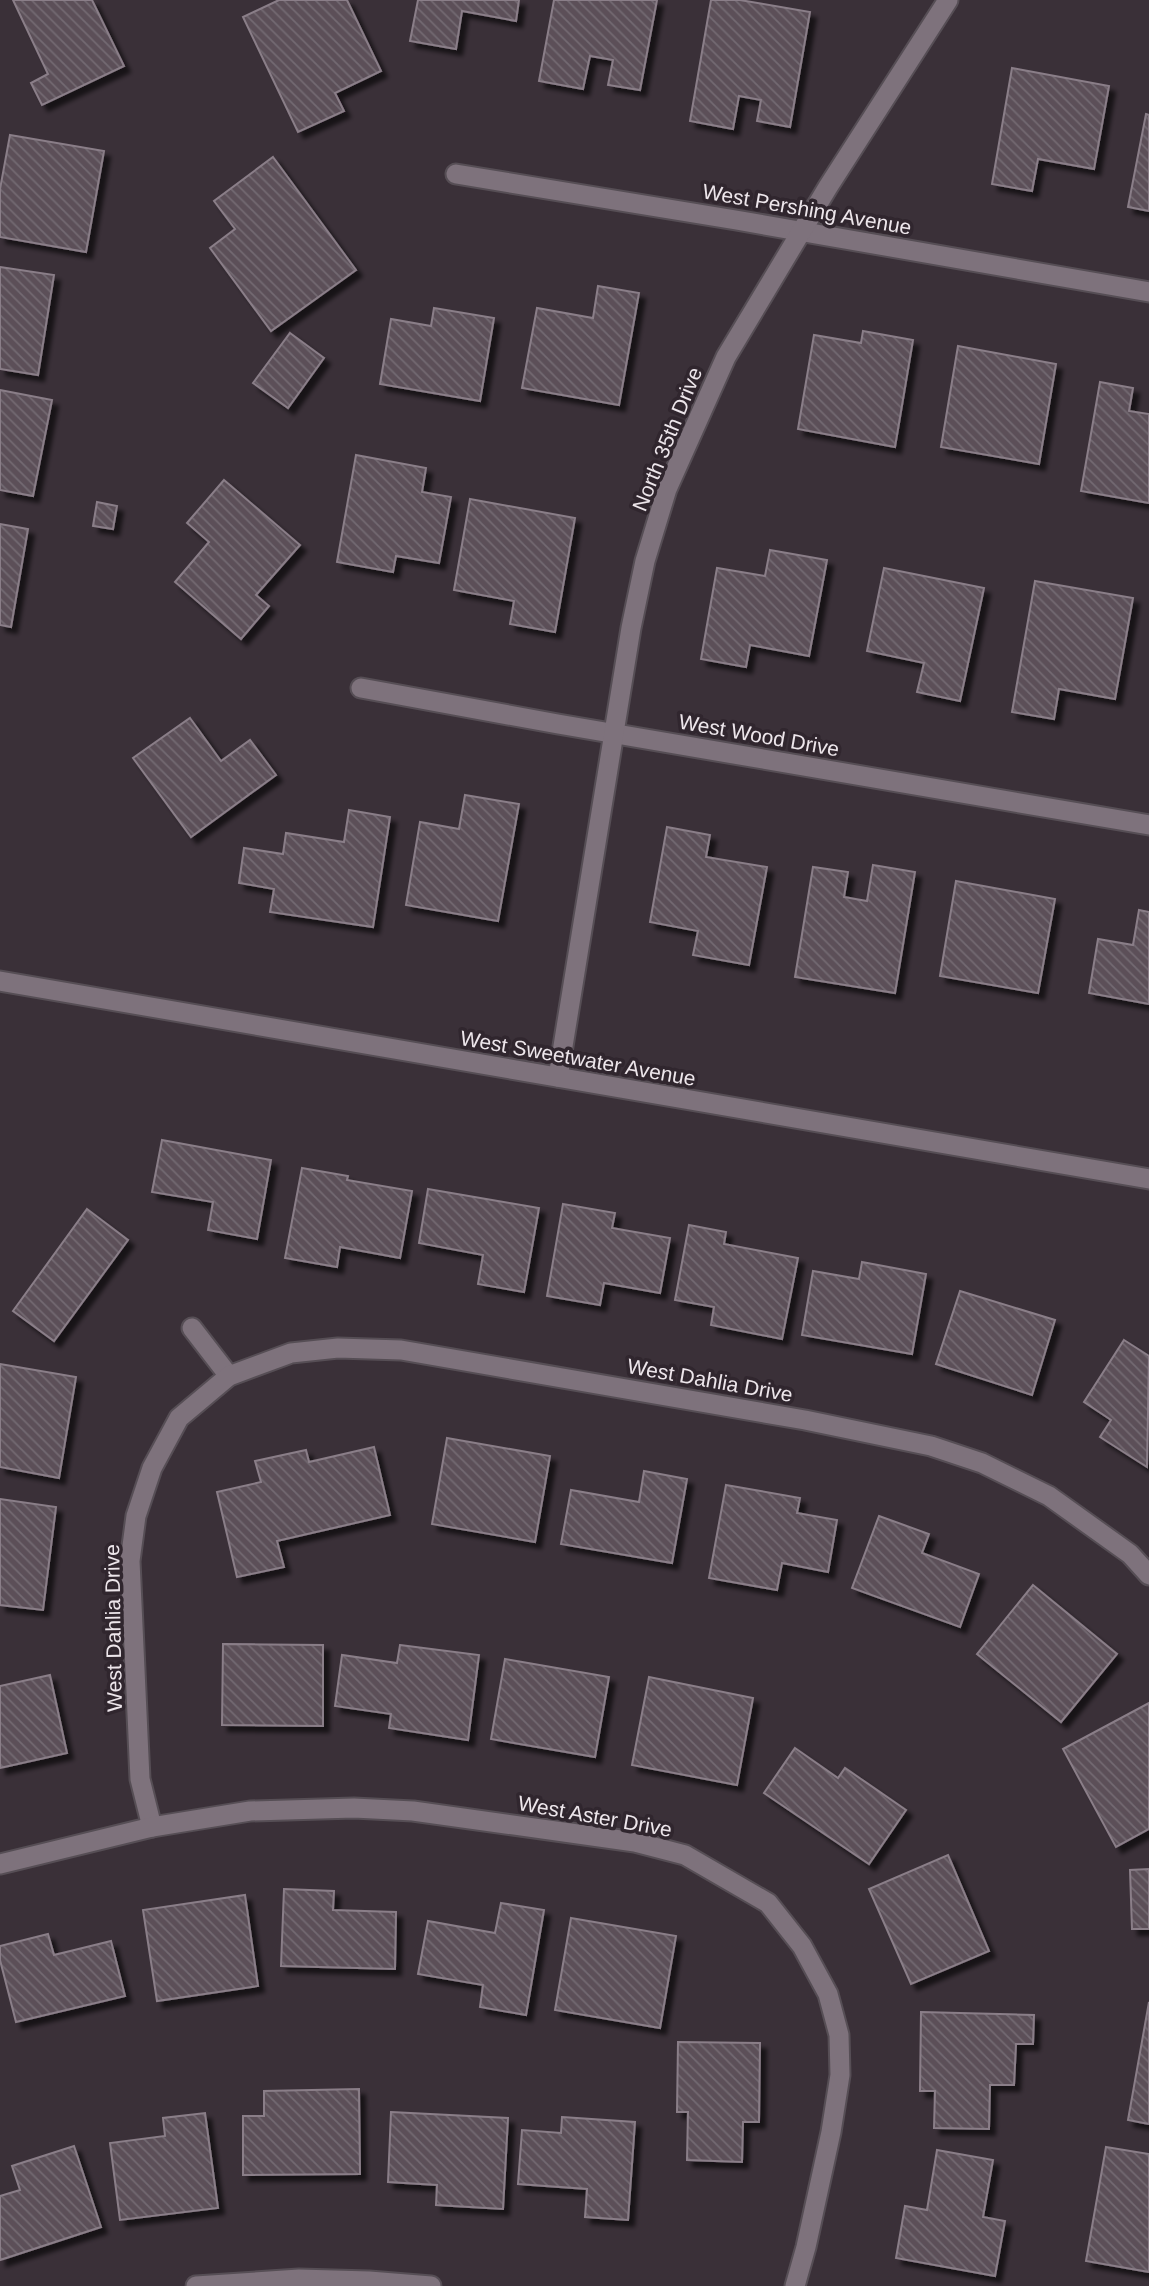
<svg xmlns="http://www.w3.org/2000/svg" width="1149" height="2286" viewBox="0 0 1149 2286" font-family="Arial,sans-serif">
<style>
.building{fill:url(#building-back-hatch);stroke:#8a7e88;stroke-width:2;filter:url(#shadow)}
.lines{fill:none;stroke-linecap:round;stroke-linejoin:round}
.minor-casing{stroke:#564e55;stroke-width:23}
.tertiary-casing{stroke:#564e55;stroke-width:23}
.minor{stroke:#7e727c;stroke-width:19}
.tertiary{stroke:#7e727c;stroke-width:19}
.labels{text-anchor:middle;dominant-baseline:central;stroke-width:7;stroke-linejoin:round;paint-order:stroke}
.street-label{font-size:21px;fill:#ede6eb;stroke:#30262e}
</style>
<defs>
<pattern id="building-back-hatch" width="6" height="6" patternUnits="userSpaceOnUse" patternTransform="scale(1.75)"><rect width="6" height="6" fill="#5b5059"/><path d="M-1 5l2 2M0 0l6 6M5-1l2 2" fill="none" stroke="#736971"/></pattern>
<filter id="shadow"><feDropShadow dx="6" dy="6" stdDeviation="2" flood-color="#0009"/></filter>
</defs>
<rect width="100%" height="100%" fill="#3a3038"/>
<g class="building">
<polygon points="13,0 92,0 124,66 42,105 31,83 48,74"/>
<polygon points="279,0 347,0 381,71 335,93 344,111 298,132 243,17"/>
<polygon points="418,0 519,0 516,21 462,11 456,49 410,41"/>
<polygon points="554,0 657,0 640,90 608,85 613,60 590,56 583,89 539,81"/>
<polygon points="711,0 740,0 810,12 790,127 757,121 761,100 739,96 733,129 690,121"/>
<polygon points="1012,68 1109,86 1094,169 1038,159 1032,191 992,184"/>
<polygon points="1146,114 1149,115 1149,211 1128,207"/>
<polygon points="10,135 104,151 86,252 0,237 0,189"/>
<polygon points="273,157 356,270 271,331 210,248 235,229 214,201"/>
<polygon points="0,267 54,275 38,375 0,369"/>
<polygon points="598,286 639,293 619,405 522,388 537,308 593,318"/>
<polygon points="434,308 494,318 480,401 380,384 391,319 431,326"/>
<polygon points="863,331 913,340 895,447 798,429 814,335 861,343"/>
<polygon points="290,333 324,358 288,408 253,383"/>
<polygon points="958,346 1056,364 1039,464 941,447"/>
<polygon points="1100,382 1133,388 1129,411 1149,414 1149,503 1081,491"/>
<polygon points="0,390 52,400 33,496 0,490"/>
<polygon points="356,455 426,468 422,492 451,497 439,563 396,556 393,572 337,562"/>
<polygon points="224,480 300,545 256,595 269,606 241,639 175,582 209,542 187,523"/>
<polygon points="470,499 575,518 555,632 510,624 514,601 454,590"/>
<polygon points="97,502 117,506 113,529 93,526"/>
<polygon points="0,524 28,529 11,627 0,625"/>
<polygon points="770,550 827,560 809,656 750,645 746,667 701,659 717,568 765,576"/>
<polygon points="884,568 984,588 960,701 917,692 924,663 867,651"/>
<polygon points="1035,581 1133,598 1115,699 1059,689 1054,719 1012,712"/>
<polygon points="190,718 221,761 250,740 276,775 191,837 133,758"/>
<polygon points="465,795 519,804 498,921 406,905 420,822 459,829"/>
<polygon points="349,810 390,817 373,927 270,912 274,889 239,883 244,848 283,854 286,833 344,842"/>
<polygon points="667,827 710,835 706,857 767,867 749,965 693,955 698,931 650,922"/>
<polygon points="873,865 915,872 895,993 795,977 813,867 848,872 844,897 867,901"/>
<polygon points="956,881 1055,899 1038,993 940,976"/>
<polygon points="1139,910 1149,912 1149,1004 1089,993 1098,939 1133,945"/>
<polygon points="162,1140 271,1160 257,1239 208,1230 213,1202 152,1192"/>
<polygon points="302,1168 348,1176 347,1180 412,1191 400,1258 340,1247 337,1267 285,1258"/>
<polygon points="428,1189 539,1208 524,1292 478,1284 483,1255 419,1243"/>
<polygon points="563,1204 615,1213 612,1228 670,1238 660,1293 604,1283 600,1305 547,1296"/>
<polygon points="87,1209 128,1240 54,1341 13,1311"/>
<polygon points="689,1225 726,1232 724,1244 798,1258 782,1339 711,1325 714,1307 675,1300"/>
<polygon points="862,1262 926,1274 912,1354 802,1335 813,1271 859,1279"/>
<polygon points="960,1291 1055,1320 1032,1395 936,1364"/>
<polygon points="1124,1340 1149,1356 1147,1467 1100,1437 1111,1420 1084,1402"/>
<polygon points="0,1364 76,1377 59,1478 0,1467"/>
<polygon points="447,1438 550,1456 535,1542 432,1524"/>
<polygon points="374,1447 390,1515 277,1541 284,1567 237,1577 217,1492 261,1482 255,1461 306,1450 309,1462"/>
<polygon points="644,1471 687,1479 672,1563 561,1544 571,1490 639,1502"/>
<polygon points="726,1485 800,1498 797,1513 837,1520 828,1572 782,1563 777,1590 709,1578"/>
<polygon points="0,1499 56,1507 43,1610 0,1605"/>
<polygon points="879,1516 929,1534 922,1553 979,1574 960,1627 852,1588"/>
<polygon points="1033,1585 1117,1654 1061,1722 977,1654"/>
<polygon points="223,1644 323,1645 323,1726 222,1725"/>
<polygon points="400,1645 479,1655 468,1740 389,1728 391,1714 335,1706 342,1655 397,1663"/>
<polygon points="505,1659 609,1677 595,1757 491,1739"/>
<polygon points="50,1675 67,1753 0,1768 0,1686"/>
<polygon points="649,1677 753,1698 737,1785 632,1765"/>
<polygon points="1149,1703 1149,1829 1116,1847 1063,1749"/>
<polygon points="795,1748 838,1778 845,1768 906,1810 869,1864 764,1793"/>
<polygon points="948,1855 989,1951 911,1984 869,1889"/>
<polygon points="1149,1869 1149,1929 1132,1929 1130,1870"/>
<polygon points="284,1889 334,1891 333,1910 396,1912 395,1969 281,1966"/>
<polygon points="245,1895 258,1986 157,2001 143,1910"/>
<polygon points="501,1903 544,1910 526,2015 480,2007 483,1985 418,1974 428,1921 495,1933"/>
<polygon points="571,1918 676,1936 660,2028 555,2010"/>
<polygon points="48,1934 54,1955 111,1941 125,1996 16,2022 0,1960 0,1946"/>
<polygon points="1149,2002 1149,2124 1128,2120"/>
<polygon points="921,2012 1034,2015 1033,2044 1016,2044 1014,2085 990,2085 989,2129 934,2128 935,2091 920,2091"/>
<polygon points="678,2042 760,2043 759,2122 743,2122 742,2162 687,2160 688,2112 677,2112"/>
<polygon points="359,2089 360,2174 243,2175 243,2116 264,2116 264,2091"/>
<polygon points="391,2112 508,2118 503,2209 436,2205 437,2185 388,2182"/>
<polygon points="205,2113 218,2208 120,2220 110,2143 165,2136 163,2118"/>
<polygon points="562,2117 635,2122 628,2220 585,2217 587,2189 518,2184 522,2130 561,2133"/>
<polygon points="74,2146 101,2227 0,2260 0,2196 20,2190 12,2166"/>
<polygon points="1106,2147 1149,2154 1149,2272 1086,2261"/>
<polygon points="937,2150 993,2160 983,2217 1005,2221 995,2276 896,2258 905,2206 927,2210"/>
</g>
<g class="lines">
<defs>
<g id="minor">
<polyline points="456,174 736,220 1149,292"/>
<polyline points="361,688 558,724 1149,825"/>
<polyline points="558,1077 631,628 645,561 667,489 726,357 828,187 948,0"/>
<polyline points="192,1328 229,1376"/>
<polyline points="152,1827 140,1779 130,1561 136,1516 152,1468 179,1418 229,1376 291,1353 338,1348 401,1350 805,1420 931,1446 982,1463 1049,1496 1130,1554 1149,1575"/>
<polyline points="0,1864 152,1827 250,1811 354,1808 413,1811 635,1842 685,1855 768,1903 802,1946 828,1994 839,2035 840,2075 831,2132 806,2247 795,2286"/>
<polyline points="196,2286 299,2279 369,2281 431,2286"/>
</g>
<polyline id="tertiary" points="0,981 1149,1179"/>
</defs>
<use href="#minor" class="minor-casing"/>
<use href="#tertiary" class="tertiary-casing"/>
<use href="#minor" class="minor"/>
<use href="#tertiary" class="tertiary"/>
</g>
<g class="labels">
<g class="street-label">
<text transform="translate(807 209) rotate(10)">West Pershing Avenue</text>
<text transform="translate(667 439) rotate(-68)">North 35th Drive</text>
<text transform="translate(759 735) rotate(10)">West Wood Drive</text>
<text transform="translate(578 1058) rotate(10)">West Sweetwater Avenue</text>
<text transform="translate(710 1380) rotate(10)">West Dahlia Drive</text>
<text transform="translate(113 1628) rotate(-91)">West Dahlia Drive</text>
<text transform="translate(595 1816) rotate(10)">West Aster Drive</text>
</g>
</g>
</svg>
